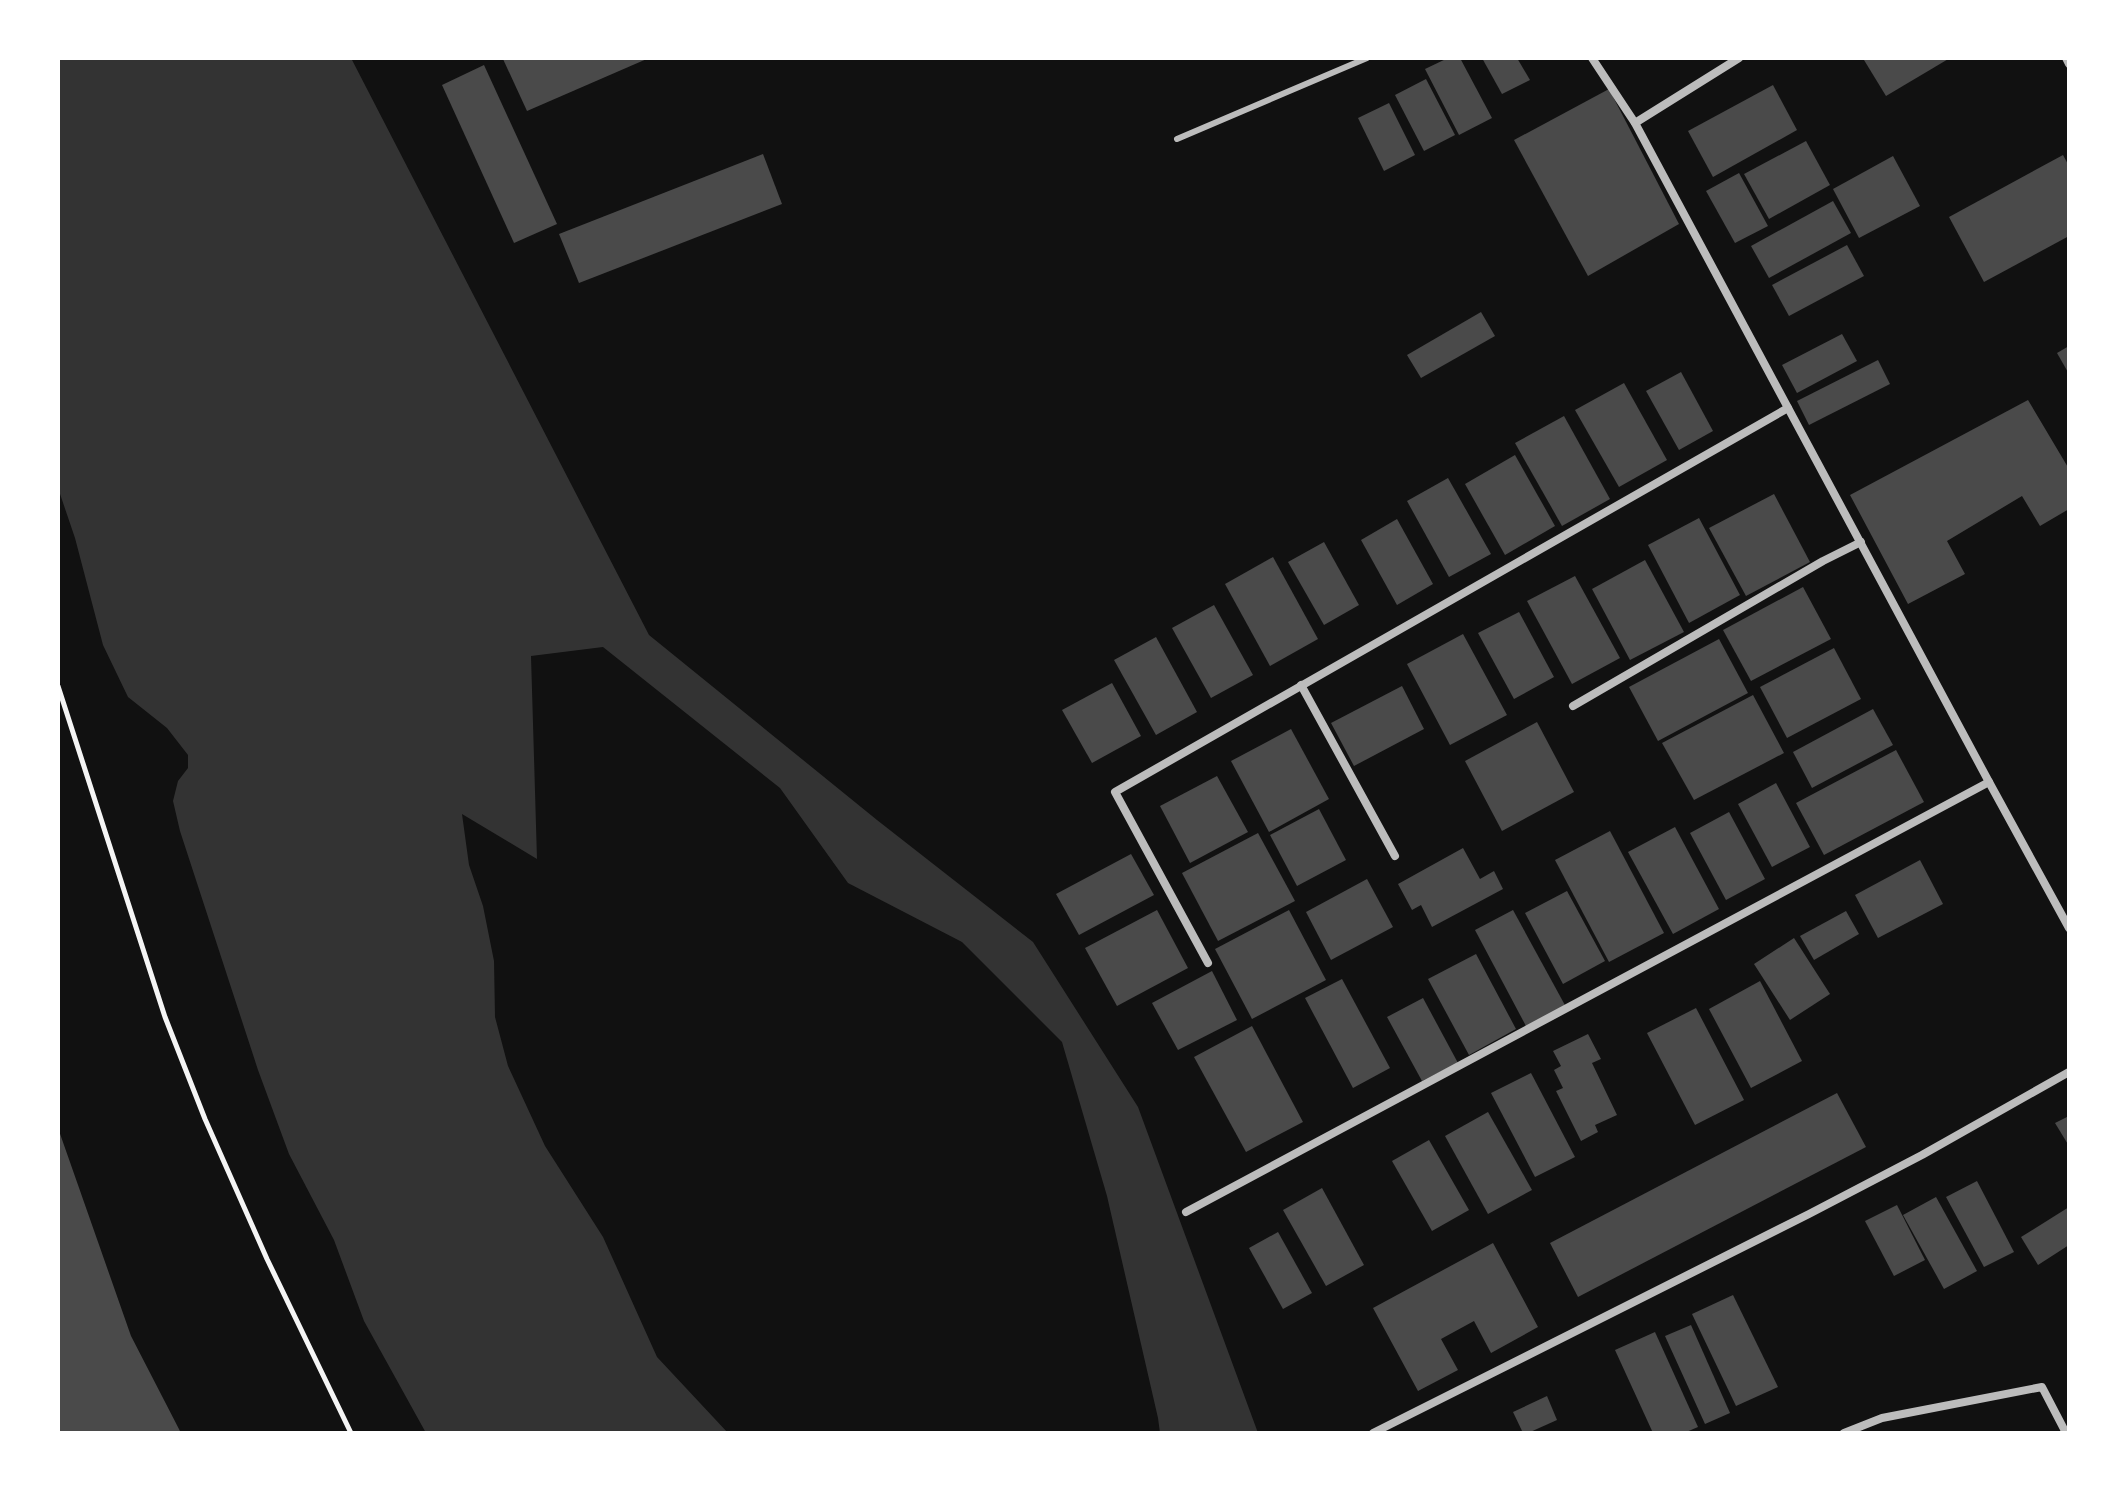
<svg xmlns="http://www.w3.org/2000/svg" width="2127" height="1491" viewBox="0 0 2127 1491" font-family="'Playfair Display',serif">
<style>
.water{fill:#333}
.building{fill:#4a4a4a}
.lines{fill:none;stroke-linecap:round;stroke-linejoin:round}
.path{stroke:#f5f5f5;stroke-width:5}
.service{stroke:#bcbcbc;stroke-width:6}
.minor{stroke:#bcbcbc;stroke-width:8}
</style>
<rect width="100%" height="100%" fill="#111"/>
<polygon class="water" points="58,58 351,58 649,635 877,820 1033,942 1138,1107 1258,1433 1160,1433 1158,1418 1107,1196 1062,1042 962,942 848,883 780,788 603,647 531,656 537,859 462,814 469,865 483,906 494,961 495,1017 508,1066 545,1146 603,1237 657,1357 728,1433 426,1433 364,1321 334,1240 289,1154 258,1070 180,831 173,801 178,781 188,768 188,755 167,728 128,697 103,645 75,538 58,488"/>
<g class="building">
<polygon points="506,58 649,58 527,111 503,59"/>
<polygon points="1448,58 1460,58 1492,118 1459,135 1425,69"/>
<polygon points="1482,58 1517,58 1530,80 1502,94"/>
<polygon points="1866,58 1950,58 1886,96 1864,60"/>
<polygon points="484,65 557,224 514,243 442,85"/>
<polygon points="1426,79 1455,135 1424,151 1395,95"/>
<polygon points="1773,85 1797,130 1713,177 1688,131"/>
<polygon points="1609,89 1679,224 1588,276 1514,140"/>
<polygon points="1389,103 1415,155 1384,171 1358,118"/>
<polygon points="1806,141 1830,185 1769,219 1744,174"/>
<polygon points="763,154 782,204 579,283 559,234"/>
<polygon points="2063,155 2069,166 2069,236 1984,282 1949,217"/>
<polygon points="1893,156 1920,206 1859,238 1833,189"/>
<polygon points="1739,173 1768,226 1735,243 1706,191"/>
<polygon points="1833,201 1851,233 1769,278 1751,246"/>
<polygon points="1847,245 1864,276 1789,316 1772,285"/>
<polygon points="1481,312 1495,336 1421,378 1407,355"/>
<polygon points="1842,334 1857,361 1797,393 1782,365"/>
<polygon points="2069,346 2069,374 2057,353"/>
<polygon points="1878,360 1890,384 1809,425 1797,401"/>
<polygon points="1681,372 1713,431 1679,450 1646,391"/>
<polygon points="1624,383 1667,460 1619,487 1575,410"/>
<polygon points="2028,400 2069,469 2069,509 2040,526 2022,496 1947,541 1965,574 1908,604 1850,495"/>
<polygon points="1564,416 1610,499 1562,526 1515,443"/>
<polygon points="1515,455 1555,526 1505,555 1465,484"/>
<polygon points="1448,478 1491,554 1449,577 1407,501"/>
<polygon points="1774,494 1810,562 1746,596 1709,528"/>
<polygon points="1699,518 1740,595 1689,623 1648,545"/>
<polygon points="1397,519 1433,584 1397,605 1361,540"/>
<polygon points="1324,542 1359,605 1324,625 1288,562"/>
<polygon points="1273,557 1318,639 1270,666 1225,584"/>
<polygon points="1645,560 1684,632 1630,660 1592,589"/>
<polygon points="1575,576 1620,658 1572,684 1527,601"/>
<polygon points="1803,587 1831,639 1751,681 1723,630"/>
<polygon points="1214,605 1253,675 1211,698 1172,628"/>
<polygon points="1519,612 1554,677 1514,699 1478,633"/>
<polygon points="1463,634 1507,715 1450,745 1407,664"/>
<polygon points="1156,637 1197,712 1156,735 1114,660"/>
<polygon points="1719,639 1748,693 1658,741 1629,687"/>
<polygon points="1834,648 1861,699 1787,738 1760,687"/>
<polygon points="1112,683 1141,736 1092,763 1062,710"/>
<polygon points="1402,686 1424,729 1354,766 1331,723"/>
<polygon points="1753,695 1784,753 1694,800 1662,743"/>
<polygon points="1873,709 1893,745 1812,788 1793,752"/>
<polygon points="1537,722 1574,792 1502,831 1465,761"/>
<polygon points="1291,729 1329,799 1269,832 1231,761"/>
<polygon points="1896,750 1924,802 1824,855 1796,803"/>
<polygon points="1217,776 1248,832 1190,863 1160,806"/>
<polygon points="1776,783 1810,847 1772,867 1738,804"/>
<polygon points="1319,809 1346,860 1297,886 1270,835"/>
<polygon points="1729,812 1765,879 1726,900 1690,833"/>
<polygon points="1675,827 1719,909 1673,934 1628,852"/>
<polygon points="1610,831 1664,933 1609,962 1555,860"/>
<polygon points="1258,833 1295,901 1218,941 1182,873"/>
<polygon points="1463,848 1480,879 1494,871 1503,889 1432,927 1421,905 1412,910 1398,884"/>
<polygon points="1131,854 1154,895 1079,935 1056,894"/>
<polygon points="1920,860 1943,904 1878,938 1855,895"/>
<polygon points="1367,879 1393,927 1331,960 1306,912"/>
<polygon points="1567,891 1605,961 1563,984 1525,913"/>
<polygon points="1157,910 1188,968 1117,1006 1085,948"/>
<polygon points="1289,910 1326,980 1252,1019 1215,949"/>
<polygon points="1513,910 1566,1007 1527,1028 1475,930"/>
<polygon points="1846,911 1859,934 1814,960 1800,936"/>
<polygon points="1794,938 1830,994 1790,1020 1754,964"/>
<polygon points="1476,954 1516,1029 1469,1055 1428,979"/>
<polygon points="1212,971 1237,1020 1178,1050 1152,1003"/>
<polygon points="1342,979 1390,1068 1353,1088 1305,998"/>
<polygon points="1760,981 1802,1061 1751,1088 1709,1009"/>
<polygon points="1423,998 1458,1063 1422,1081 1387,1017"/>
<polygon points="1696,1008 1744,1100 1695,1125 1647,1033"/>
<polygon points="1252,1026 1303,1122 1246,1152 1194,1057"/>
<polygon points="1588,1034 1601,1059 1592,1063 1617,1115 1595,1125 1598,1132 1581,1141 1556,1091 1563,1088 1554,1070 1561,1066 1553,1051"/>
<polygon points="1531,1073 1575,1157 1535,1177 1491,1093"/>
<polygon points="1837,1093 1866,1147 1578,1297 1550,1243"/>
<polygon points="1488,1112 1532,1190 1488,1214 1445,1136"/>
<polygon points="2069,1116 2069,1146 2055,1123"/>
<polygon points="58,1128 131,1336 181,1433 58,1433"/>
<polygon points="1429,1140 1469,1210 1432,1231 1392,1161"/>
<polygon points="1977,1181 2014,1252 1984,1267 1946,1197"/>
<polygon points="1322,1188 1364,1265 1326,1286 1283,1210"/>
<polygon points="1936,1197 1977,1271 1944,1289 1903,1215"/>
<polygon points="1897,1205 1925,1260 1894,1276 1865,1221"/>
<polygon points="2069,1207 2069,1245 2038,1265 2021,1237"/>
<polygon points="1278,1232 1312,1293 1283,1309 1249,1248"/>
<polygon points="1493,1243 1538,1327 1491,1353 1474,1321 1441,1339 1458,1370 1418,1391 1373,1308"/>
<polygon points="1733,1295 1778,1387 1736,1406 1692,1314"/>
<polygon points="1691,1325 1730,1413 1705,1424 1665,1336"/>
<polygon points="1655,1332 1698,1427 1684,1433 1653,1433 1615,1350"/>
<polygon points="1547,1396 1557,1420 1528,1433 1523,1433 1513,1412"/>
</g>
<g class="lines">
<polyline class="path" points="58,686 165,1017 205,1119 267,1259 351,1433"/>
<polyline class="service" points="1177,139 1367,58"/>
<g class="minor">
<polyline points="1592,58 1635,123 1989,782 2069,928"/>
<polyline points="2066,58 2069,64"/>
<polyline points="1635,123 1739,58"/>
<polyline points="1301,685 1395,856"/>
<polyline points="1573,706 1823,561 1861,542"/>
<polyline points="1208,963 1115,792 1788,408"/>
<polyline points="1186,1212 1989,782"/>
<polyline points="1373,1433 1809,1214 1922,1155 2069,1072"/>
<polyline points="1844,1433 1882,1418 2042,1387 2066,1433"/>
</g>
</g>
<rect width="2127" height="1491" fill="none" stroke="#ffffff" stroke-width="120"/>
</svg>
